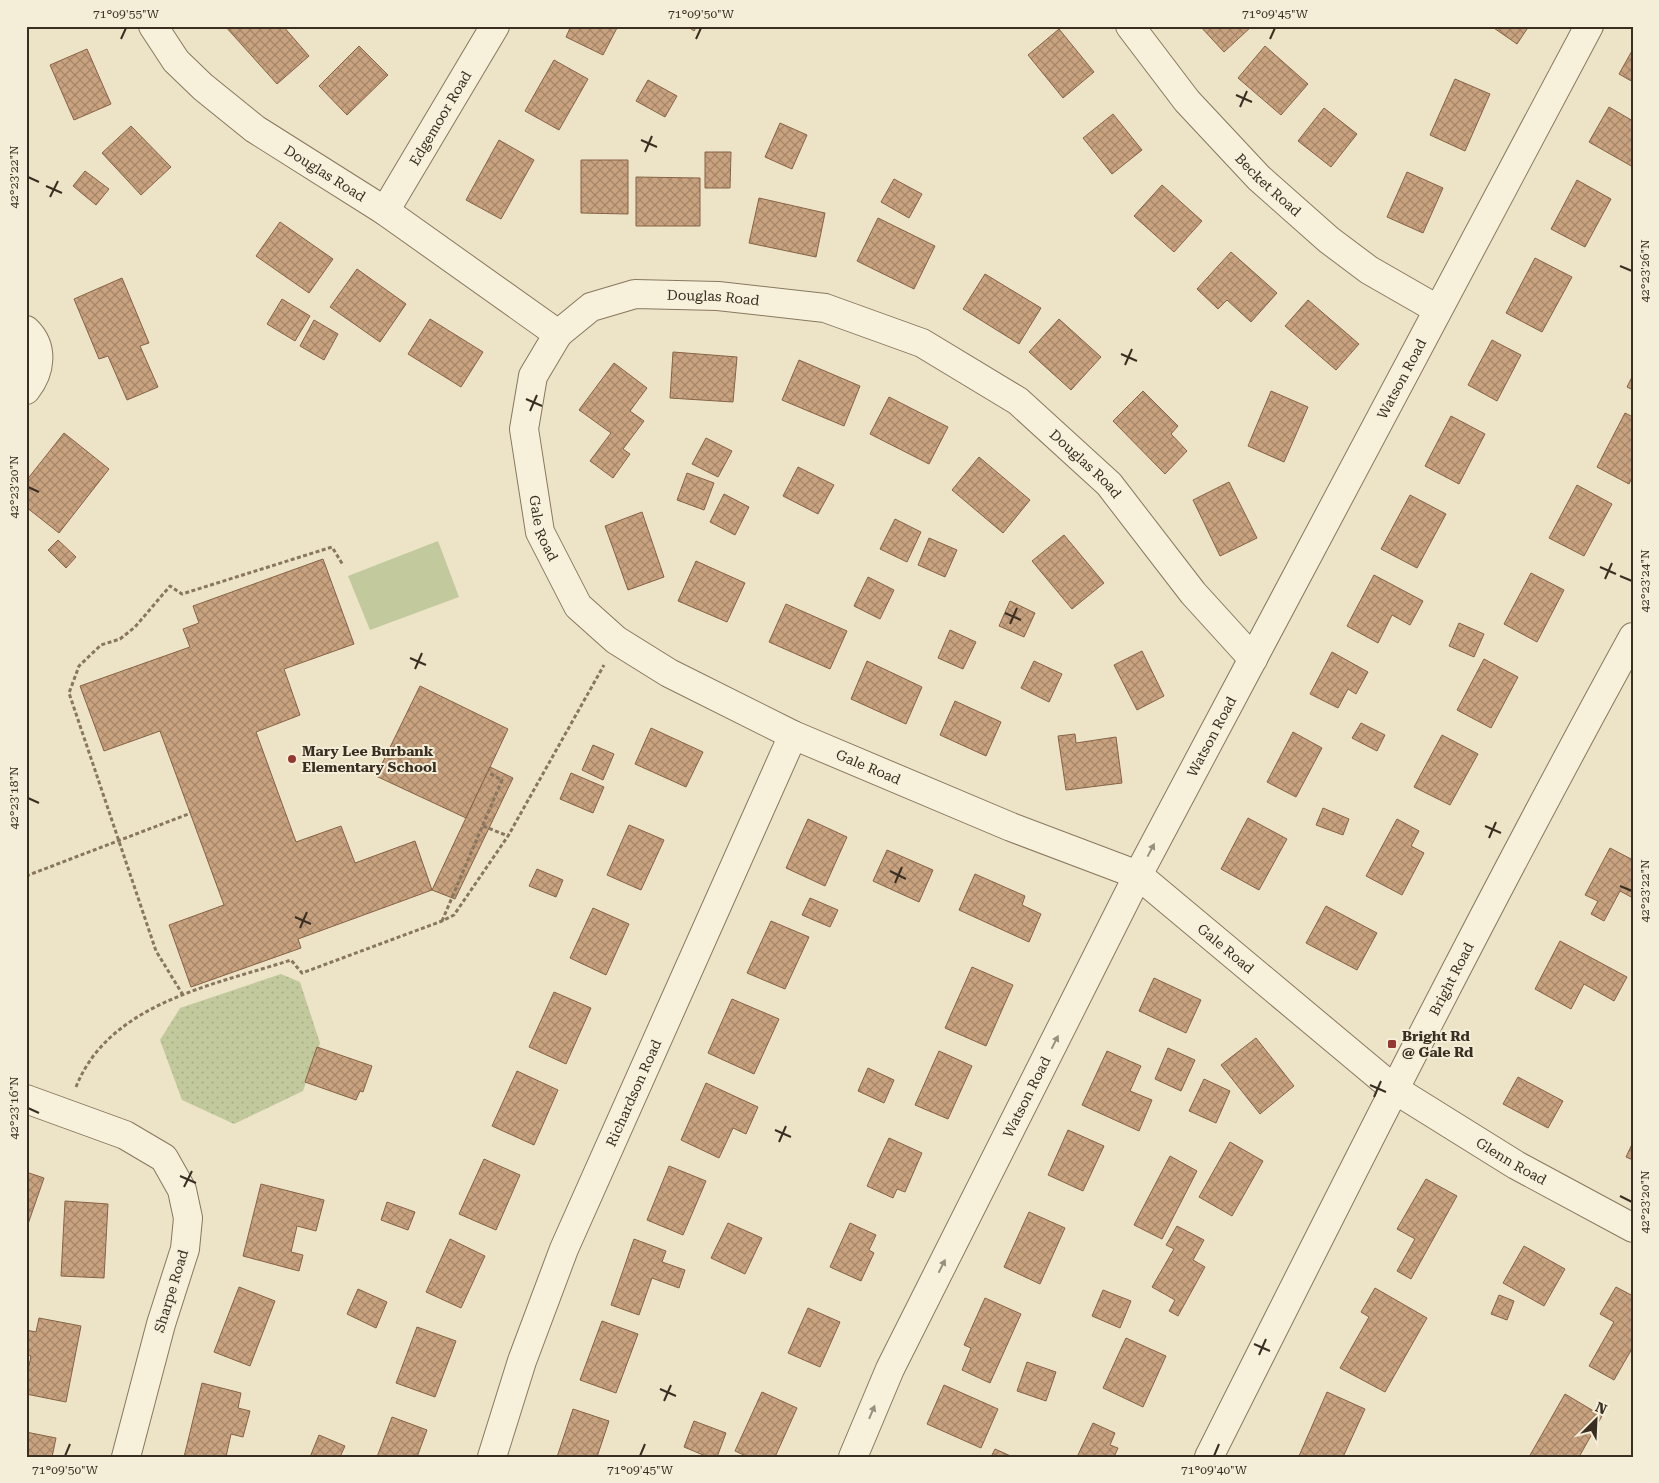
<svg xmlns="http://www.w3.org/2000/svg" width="1659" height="1483" viewBox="0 0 1659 1483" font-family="'Roboto Serif',serif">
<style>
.park{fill:url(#park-dots)}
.pitch{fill:#c2ca9d}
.building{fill:url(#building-cross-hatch);stroke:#866345}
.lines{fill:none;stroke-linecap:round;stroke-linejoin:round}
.minor-casing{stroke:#88775e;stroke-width:30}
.path{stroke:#88775e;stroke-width:3;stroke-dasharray:4 2.5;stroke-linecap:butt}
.minor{stroke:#f7f1dc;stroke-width:28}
.oneway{fill:#98907e}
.ticks{fill:none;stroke:#392e21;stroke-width:2}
.poi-dot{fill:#943731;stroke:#f4eed8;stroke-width:2}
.labels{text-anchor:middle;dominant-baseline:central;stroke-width:4;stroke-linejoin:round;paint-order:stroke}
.street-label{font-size:14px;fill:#392e21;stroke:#f4eed8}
.poi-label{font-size:14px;font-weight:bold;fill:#392e21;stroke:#f4eed8;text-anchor:start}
.neatline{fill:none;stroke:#392e21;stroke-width:2}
.ticks-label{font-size:12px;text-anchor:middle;fill:#392e21}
</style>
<defs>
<pattern id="park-dots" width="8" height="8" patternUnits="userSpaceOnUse" patternTransform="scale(1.25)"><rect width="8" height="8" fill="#c2ca9d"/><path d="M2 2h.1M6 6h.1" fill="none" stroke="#a7ae87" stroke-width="1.8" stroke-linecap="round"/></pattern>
<pattern id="building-cross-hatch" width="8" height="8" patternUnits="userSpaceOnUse" patternTransform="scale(1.25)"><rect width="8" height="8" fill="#c9a380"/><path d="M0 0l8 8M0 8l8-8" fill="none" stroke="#a48568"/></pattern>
</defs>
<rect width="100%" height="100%" fill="#ede4c8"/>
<polygon class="park" points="281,974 300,982 320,1043 303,1091 234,1124 182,1100 160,1040 180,1008"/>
<polygon class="pitch" points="438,541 459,597 370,630 348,576"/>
<g class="building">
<polygon points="225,26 283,26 309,56 277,84"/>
<polygon points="571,26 618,26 603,55 566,37"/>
<polygon points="687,26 697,26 694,31"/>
<polygon points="1200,26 1252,26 1224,52"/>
<polygon points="1491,26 1529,26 1517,44"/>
<polygon points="1059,29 1094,72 1063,98 1028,55"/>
<polygon points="359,46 388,75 347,115 319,86"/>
<polygon points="1265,46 1308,84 1281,115 1238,78"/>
<polygon points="87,49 111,104 74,120 50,65"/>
<polygon points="1633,49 1633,82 1619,74"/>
<polygon points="554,60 588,79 559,130 525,111"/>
<polygon points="1455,79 1490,94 1465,151 1430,135"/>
<polygon points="648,80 677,96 665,117 636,101"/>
<polygon points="1609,107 1633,121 1633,167 1589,142"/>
<polygon points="1324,108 1357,134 1331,167 1298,141"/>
<polygon points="1113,114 1142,150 1112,174 1083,138"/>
<polygon points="780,123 807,135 792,169 765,157"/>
<polygon points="131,126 171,167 141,195 102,153"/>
<polygon points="499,140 534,160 501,219 466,200"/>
<polygon points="705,152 731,152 730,188 705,188"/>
<polygon points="581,160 628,160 628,214 581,213"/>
<polygon points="85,171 109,189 96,205 73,186"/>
<polygon points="1407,172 1443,188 1423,233 1387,217"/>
<polygon points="636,177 700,178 700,226 636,226"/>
<polygon points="894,179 922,194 909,218 881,202"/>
<polygon points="1577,180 1611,199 1585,247 1551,229"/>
<polygon points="1162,185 1202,221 1174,252 1134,216"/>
<polygon points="759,198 825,213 816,257 749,243"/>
<polygon points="878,218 935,246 914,289 857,261"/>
<polygon points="280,222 333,259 309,293 256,256"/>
<polygon points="1231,252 1277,293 1251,322 1227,300 1218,309 1197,289"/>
<polygon points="1535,258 1572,277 1542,332 1506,313"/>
<polygon points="357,269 406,304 380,342 330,307"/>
<polygon points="985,274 1041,308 1019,344 963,309"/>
<polygon points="122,278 149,343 140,346 158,387 127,400 108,356 99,359 74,299"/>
<polygon points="282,299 310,316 295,341 267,324"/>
<polygon points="1308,300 1359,344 1336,370 1285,326"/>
<polygon points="430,319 483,352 461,387 408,354"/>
<polygon points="1059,319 1101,357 1071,390 1029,352"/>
<polygon points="314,320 338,334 324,360 300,346"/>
<polygon points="1492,340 1521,355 1497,401 1468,385"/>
<polygon points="673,352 737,357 733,402 670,398"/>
<polygon points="799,360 860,386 844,426 782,400"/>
<polygon points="614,363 647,388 630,411 644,421 623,449 630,454 613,478 590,461 611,433 579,410"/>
<polygon points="1633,375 1633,390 1627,387"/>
<polygon points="1143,391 1178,426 1171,434 1187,451 1165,474 1113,421"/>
<polygon points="1271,391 1308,407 1284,462 1248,446"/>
<polygon points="889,397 948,427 929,464 870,434"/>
<polygon points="1625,413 1633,417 1633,476 1629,484 1597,467"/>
<polygon points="1451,416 1485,434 1459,484 1425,466"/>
<polygon points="64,433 109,469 59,533 26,507 26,481"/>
<polygon points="706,438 732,451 718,477 692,464"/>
<polygon points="979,457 1030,500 1003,533 952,490"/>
<polygon points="798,467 834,485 818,514 783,496"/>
<polygon points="687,473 714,483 704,510 677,500"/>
<polygon points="1229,482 1257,538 1220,556 1193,500"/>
<polygon points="1577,485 1612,504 1584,556 1549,538"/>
<polygon points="724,494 749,507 735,535 710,522"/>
<polygon points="1410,495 1446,514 1417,568 1381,549"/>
<polygon points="642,512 664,577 628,590 605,526"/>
<polygon points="895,519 921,532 907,562 880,549"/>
<polygon points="1064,535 1104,583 1072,609 1032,561"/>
<polygon points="929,538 957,550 945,577 918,565"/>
<polygon points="58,540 76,557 66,568 48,550"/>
<polygon points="323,559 354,644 284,669 300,715 256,732 296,842 341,826 355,863 415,841 432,890 298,939 301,948 191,987 169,925 224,905 160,731 104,751 80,686 190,647 183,629 199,623 193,606"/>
<polygon points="696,561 745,583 727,622 678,601"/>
<polygon points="1531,573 1564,590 1537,642 1504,624"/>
<polygon points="1374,575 1423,601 1410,625 1392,615 1378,643 1347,626"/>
<polygon points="868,577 894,590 880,619 854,606"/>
<polygon points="1010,601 1035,613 1024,637 999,626"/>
<polygon points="786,604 847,631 830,669 769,642"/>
<polygon points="1459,623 1484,634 1474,657 1449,646"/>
<polygon points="950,630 976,642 963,669 938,658"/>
<polygon points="1142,651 1164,696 1137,710 1114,665"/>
<polygon points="1332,652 1368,672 1356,694 1348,689 1338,708 1310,694"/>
<polygon points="1484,659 1518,677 1491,728 1457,710"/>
<polygon points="867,661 922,687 906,724 851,699"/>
<polygon points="1034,661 1062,674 1049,702 1021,688"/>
<polygon points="420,686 508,729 466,818 376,776"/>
<polygon points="955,701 1001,722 986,756 940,735"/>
<polygon points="1361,723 1385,735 1377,751 1352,738"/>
<polygon points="651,728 703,752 686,787 635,764"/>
<polygon points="1293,732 1322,748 1296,797 1267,782"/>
<polygon points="1075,734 1076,743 1116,737 1122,783 1066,790 1058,736"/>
<polygon points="1442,735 1478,754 1450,805 1414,787"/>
<polygon points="593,745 614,754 603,780 582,770"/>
<polygon points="490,767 513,778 455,899 432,890"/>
<polygon points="571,773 604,787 593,813 560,799"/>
<polygon points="1323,808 1349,819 1343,835 1316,825"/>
<polygon points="1248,818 1287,839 1259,890 1221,869"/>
<polygon points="808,819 847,837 825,886 786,868"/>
<polygon points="1397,819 1419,831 1411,846 1424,853 1402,895 1366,876"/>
<polygon points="629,825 664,840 641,890 607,875"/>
<polygon points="1610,848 1633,860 1633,898 1620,891 1604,921 1591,914 1598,901 1585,895"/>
<polygon points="887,850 933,870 919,902 873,881"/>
<polygon points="537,869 563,880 556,897 529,886"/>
<polygon points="975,874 1025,896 1022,905 1041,914 1029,942 959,910"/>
<polygon points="810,898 838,910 830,927 802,915"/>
<polygon points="1326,906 1377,933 1357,970 1306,943"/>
<polygon points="593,908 629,924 606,975 570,958"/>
<polygon points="771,921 809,937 785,989 747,973"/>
<polygon points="1560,941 1627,977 1614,1001 1584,984 1571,1009 1535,989"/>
<polygon points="972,967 1013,985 986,1046 945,1028"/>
<polygon points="1154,978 1201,1000 1186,1033 1139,1011"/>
<polygon points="554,992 591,1008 566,1064 529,1047"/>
<polygon points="732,999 779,1019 754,1074 708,1053"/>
<polygon points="1256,1038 1294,1086 1260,1114 1221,1065"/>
<polygon points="317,1047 372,1066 363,1092 360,1091 356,1100 305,1082"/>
<polygon points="1168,1048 1195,1060 1181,1091 1155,1079"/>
<polygon points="939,1051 972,1066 948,1119 915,1105"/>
<polygon points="1107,1051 1141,1066 1130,1091 1152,1100 1139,1131 1082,1105"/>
<polygon points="868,1068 894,1080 884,1103 858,1091"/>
<polygon points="517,1071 558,1090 534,1145 492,1126"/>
<polygon points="1518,1077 1563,1101 1548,1128 1503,1104"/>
<polygon points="1204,1079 1230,1091 1216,1123 1189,1111"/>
<polygon points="706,1083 758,1107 746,1134 733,1128 719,1158 681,1140"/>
<polygon points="1068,1130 1104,1146 1083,1191 1048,1175"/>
<polygon points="889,1138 922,1153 905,1192 897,1189 893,1198 867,1186"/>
<polygon points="1230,1142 1263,1161 1232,1216 1199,1197"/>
<polygon points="1633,1142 1633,1160 1626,1157"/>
<polygon points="1170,1156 1197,1171 1162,1239 1134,1225"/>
<polygon points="484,1159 520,1175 496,1230 459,1214"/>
<polygon points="669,1166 706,1181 683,1235 647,1220"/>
<polygon points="26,1172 44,1178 28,1224 26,1224"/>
<polygon points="1426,1179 1457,1196 1411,1279 1397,1271 1415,1239 1397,1229"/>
<polygon points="261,1184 324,1200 316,1231 297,1226 291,1252 303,1255 299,1271 243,1256"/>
<polygon points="65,1201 108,1204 104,1278 61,1276"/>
<polygon points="387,1202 415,1212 408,1230 381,1220"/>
<polygon points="1029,1212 1065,1228 1040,1284 1004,1267"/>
<polygon points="728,1223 762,1238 745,1274 711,1258"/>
<polygon points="850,1223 876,1235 869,1250 874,1253 861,1281 830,1267"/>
<polygon points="1177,1226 1204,1240 1193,1260 1205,1267 1178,1316 1169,1311 1175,1300 1152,1287 1174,1249 1166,1245"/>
<polygon points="450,1239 485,1256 461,1308 426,1292"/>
<polygon points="634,1239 666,1251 662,1262 685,1270 679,1288 652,1278 639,1315 611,1305"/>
<polygon points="1524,1246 1565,1269 1544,1306 1503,1283"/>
<polygon points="239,1287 275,1301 250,1366 214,1352"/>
<polygon points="1616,1287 1633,1296 1633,1347 1614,1380 1589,1366 1614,1322 1600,1314"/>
<polygon points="1375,1288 1427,1318 1385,1392 1340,1368 1369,1317 1361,1312"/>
<polygon points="358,1289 387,1302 376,1328 347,1314"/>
<polygon points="1103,1290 1131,1301 1120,1328 1092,1316"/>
<polygon points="1499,1295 1514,1301 1507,1320 1491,1314"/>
<polygon points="985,1298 1021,1314 990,1383 962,1370 971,1348 964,1345"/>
<polygon points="808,1308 840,1322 820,1367 788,1353"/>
<polygon points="39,1318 81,1326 66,1402 26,1394 26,1380 31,1356 26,1355 26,1330 36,1332"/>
<polygon points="602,1321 638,1334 616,1393 580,1380"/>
<polygon points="417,1327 456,1341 435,1397 396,1383"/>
<polygon points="1126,1338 1166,1356 1143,1407 1103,1388"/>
<polygon points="1027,1362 1056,1372 1046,1401 1017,1391"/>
<polygon points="202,1383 241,1393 238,1408 250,1411 243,1437 231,1434 226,1457 184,1457"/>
<polygon points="944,1385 998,1409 981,1448 927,1424"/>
<polygon points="762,1392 797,1408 775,1457 748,1457 735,1451"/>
<polygon points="1327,1392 1365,1409 1343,1457 1301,1457 1299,1456"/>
<polygon points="1565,1394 1602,1416 1579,1457 1529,1457"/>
<polygon points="573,1409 609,1421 597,1457 557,1457"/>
<polygon points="392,1417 427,1430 417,1457 377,1457"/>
<polygon points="694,1421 726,1433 717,1457 708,1457 684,1447"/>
<polygon points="1093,1423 1115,1433 1110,1445 1118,1448 1114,1457 1077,1457"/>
<polygon points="26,1432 56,1438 52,1457 26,1457"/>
<polygon points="319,1435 345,1446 340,1457 310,1457"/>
<polygon points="995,1449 1013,1457 991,1457"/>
</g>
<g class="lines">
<defs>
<g id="minor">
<path id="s1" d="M153,26L176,61L203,87L255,129L385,211L558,334L591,307L635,294L718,296L825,308L922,343L1018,401L1109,484L1193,593L1253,659"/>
<path id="s2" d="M1130,26L1187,101L1259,178L1329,240L1369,270L1437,309"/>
<path id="s3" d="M385,211L495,26"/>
<path d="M26,330C44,347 41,371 26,390"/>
<path id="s4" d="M558,334L533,376L524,429L540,532L578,606L616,640L669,673L793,735L1011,827L1138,875L1394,1089L1516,1165L1633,1228"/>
<polyline points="26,1099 125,1135 164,1158 182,1190 188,1218 185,1249 161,1324 126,1457"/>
<path id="s5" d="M492,1457L522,1361L564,1249L793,735"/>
<path id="s6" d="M853,1457L890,1369L1138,875L1589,26"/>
<path id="s7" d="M1209,1457C1347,1182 1485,907 1633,637"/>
</g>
</defs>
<use href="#minor" class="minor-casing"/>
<g class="path">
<polyline points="483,826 508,836"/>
<polyline points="26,876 191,813"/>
<polyline points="442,921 502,780 487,772"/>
<polyline points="183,995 156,951 69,693 79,666 101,645 120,639 135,627 170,586 182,594 332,547 343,565"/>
<path d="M76,1087C109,1003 214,985 291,960L302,973L442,921L454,915L508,836L604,665"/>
</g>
<use href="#minor" class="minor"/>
</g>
<defs><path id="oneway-solid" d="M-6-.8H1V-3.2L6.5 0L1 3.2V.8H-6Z" transform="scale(1.25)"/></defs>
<g class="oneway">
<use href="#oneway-solid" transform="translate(1151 850) rotate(-62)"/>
<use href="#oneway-solid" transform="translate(1055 1042) rotate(-63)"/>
<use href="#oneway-solid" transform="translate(942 1266) rotate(-63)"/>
<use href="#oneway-solid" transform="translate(872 1412) rotate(-67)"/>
</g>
<path class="ticks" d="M121,39L126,28M696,39L701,28M1270,39L1275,28M1236,95L1252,102M1240,107L1247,91M641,140L657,147M645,152L652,136M28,177L39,182M46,186L62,193M50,197L58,181M1620,266L1632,271M1121,354L1137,361M1125,365L1132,349M526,399L542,406M530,411L537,395M28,487L39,492M1600,567L1616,574M1620,576L1632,581M1605,579L1612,563M1005,613L1021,620M1010,624L1017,608M410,658L426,665M415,669L422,653M28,798L39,803M1485,826L1501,833M1489,838L1496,822M890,871L906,879M895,883L902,867M1620,886L1632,891M295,917L311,924M300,928L307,912M1370,1085L1386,1092M1374,1097L1381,1081M28,1108L39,1113M775,1130L791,1137M779,1142L786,1126M180,1176L196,1183M184,1187L192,1171M1620,1196L1632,1202M1254,1344L1270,1351M1259,1355L1266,1339M660,1389L676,1396M664,1401L671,1385M65,1456L70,1444M640,1456L645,1444M1214,1456L1219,1444"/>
<g class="poi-dot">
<circle cx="292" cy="759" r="5"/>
<rect x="1387" y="1039" width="10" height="10" rx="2.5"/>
</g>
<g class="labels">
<g class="street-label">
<text stroke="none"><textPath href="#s3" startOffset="108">Edgemoor Road</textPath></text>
<text stroke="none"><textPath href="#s1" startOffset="229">Douglas Road</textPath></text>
<text stroke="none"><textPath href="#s2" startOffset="211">Becket Road</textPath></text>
<text stroke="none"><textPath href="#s1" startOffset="679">Douglas Road</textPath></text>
<text stroke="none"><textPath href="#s6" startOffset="1210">Watson Road</textPath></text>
<text stroke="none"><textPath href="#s1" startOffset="1099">Douglas Road</textPath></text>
<text stroke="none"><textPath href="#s4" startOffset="204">Gale Road</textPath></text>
<text stroke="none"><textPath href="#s6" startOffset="805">Watson Road</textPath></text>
<text stroke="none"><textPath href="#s4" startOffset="624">Gale Road</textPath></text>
<text stroke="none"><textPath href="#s4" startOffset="1029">Gale Road</textPath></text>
<text stroke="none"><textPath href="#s7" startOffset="536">Bright Road</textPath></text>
<text stroke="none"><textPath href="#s5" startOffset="391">Richardson Road</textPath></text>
<text stroke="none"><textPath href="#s6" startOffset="400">Watson Road</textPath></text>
<text stroke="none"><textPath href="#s4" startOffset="1386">Glenn Road</textPath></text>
<text transform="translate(171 1291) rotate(-73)">Sharpe Road</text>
</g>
<g class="poi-label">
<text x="302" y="751">Mary Lee Burbank<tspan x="302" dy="16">Elementary School</tspan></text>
<text x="1402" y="1036">Bright Rd<tspan x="1402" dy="16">@ Gale Rd</tspan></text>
</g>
</g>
<rect width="1659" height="1483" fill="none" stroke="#f4eed8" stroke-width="55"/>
<g transform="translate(1596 1420) rotate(24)" stroke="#f4eed8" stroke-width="4" paint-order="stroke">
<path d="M0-4L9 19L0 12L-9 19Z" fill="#392e21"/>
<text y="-8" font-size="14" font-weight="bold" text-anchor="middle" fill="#392e21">N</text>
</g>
<rect x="28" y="28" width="1604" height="1428" class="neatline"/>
<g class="ticks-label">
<text x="126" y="18">71°09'55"W</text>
<text x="701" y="18">71°09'50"W</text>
<text x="1275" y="18">71°09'45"W</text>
<text transform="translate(14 177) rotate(-90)" y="4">42°23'22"N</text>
<text transform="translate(1645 271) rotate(-90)" y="4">42°23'26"N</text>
<text transform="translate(14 487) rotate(-90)" y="4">42°23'20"N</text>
<text transform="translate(1645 581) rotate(-90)" y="4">42°23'24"N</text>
<text transform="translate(14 798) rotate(-90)" y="4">42°23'18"N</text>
<text transform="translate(1645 891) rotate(-90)" y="4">42°23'22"N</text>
<text transform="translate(14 1108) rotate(-90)" y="4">42°23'16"N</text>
<text transform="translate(1645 1202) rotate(-90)" y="4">42°23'20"N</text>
<text x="65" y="1474">71°09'50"W</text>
<text x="640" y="1474">71°09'45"W</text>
<text x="1214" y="1474">71°09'40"W</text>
</g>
</svg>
